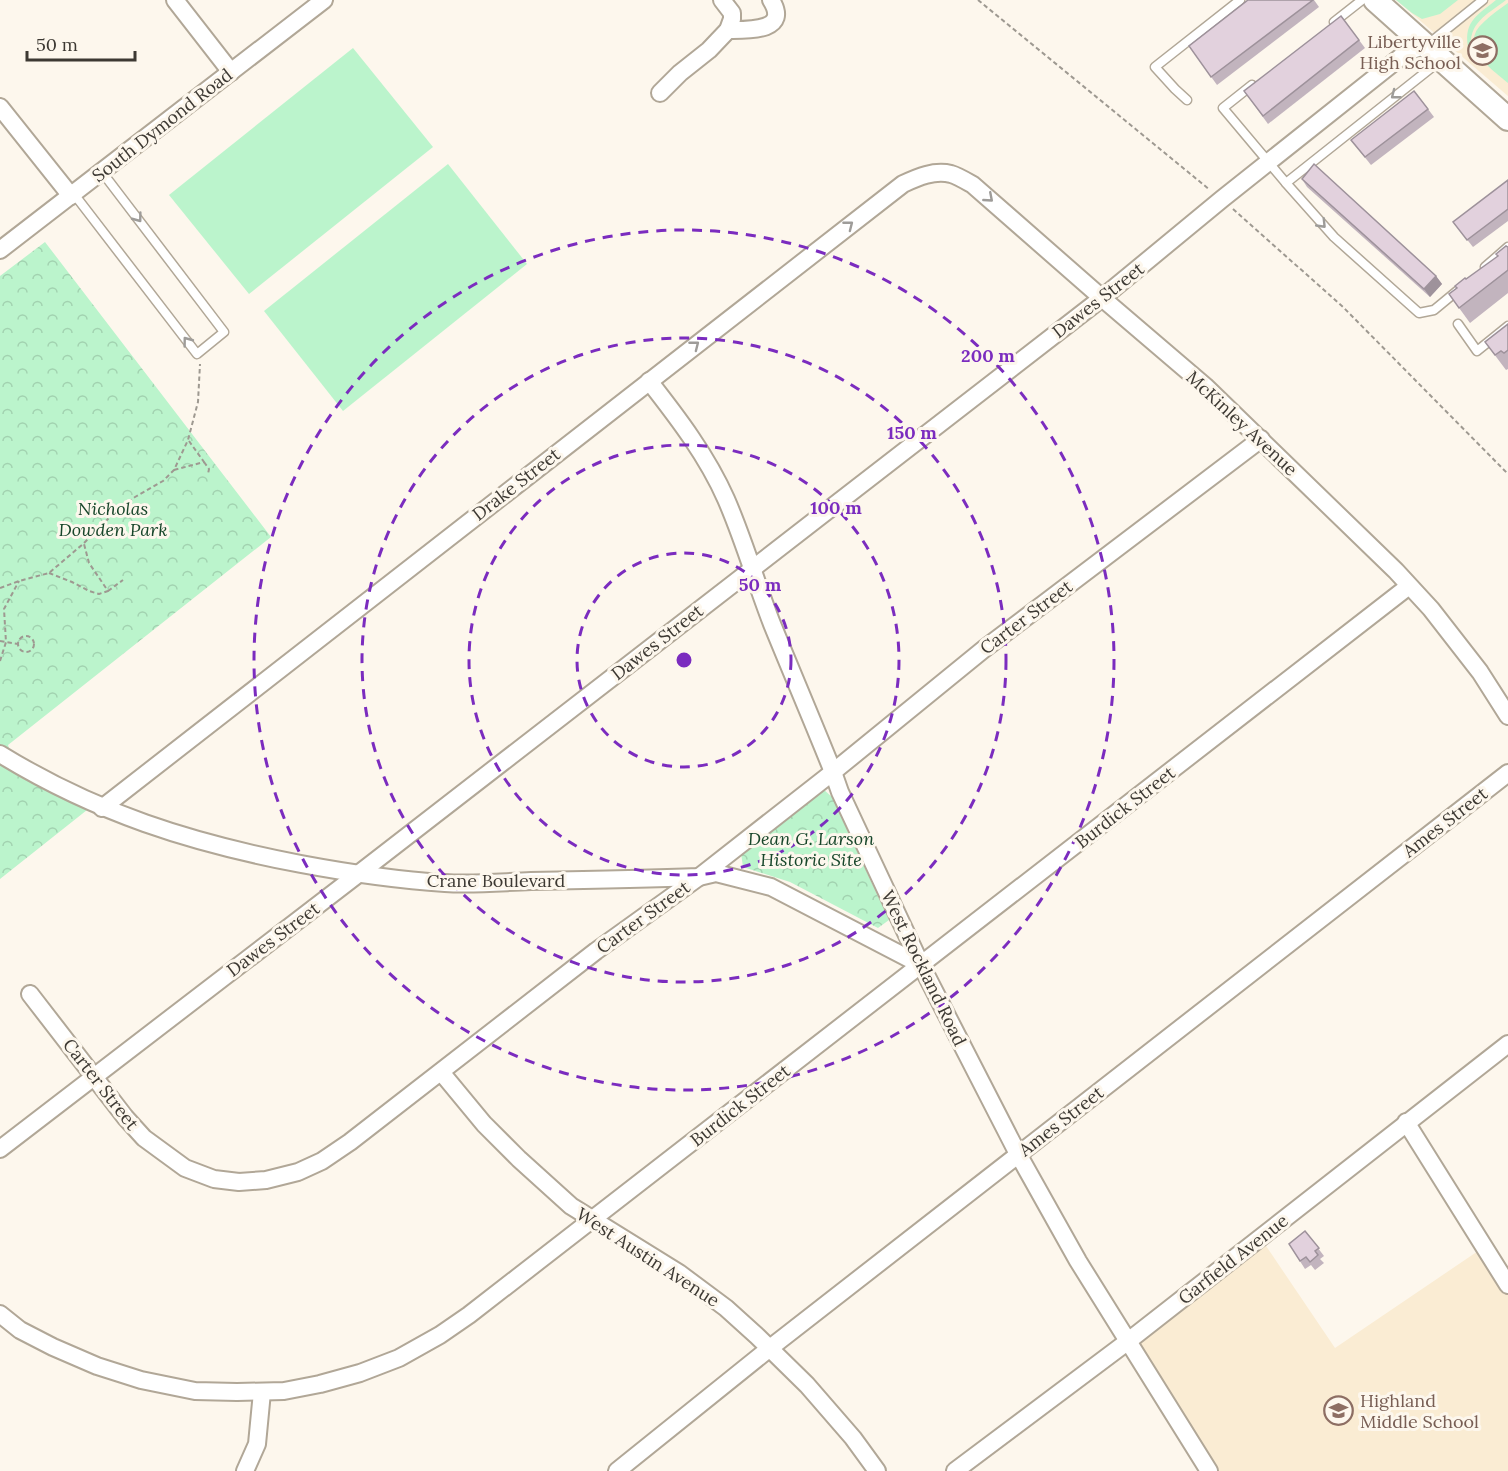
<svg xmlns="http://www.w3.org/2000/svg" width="1508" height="1471" viewBox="0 0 1508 1471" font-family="Lora,serif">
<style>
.built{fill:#faecd3}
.grass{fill:#bbf4cc}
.forest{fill:url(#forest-crowns)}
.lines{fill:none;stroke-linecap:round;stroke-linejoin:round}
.lane-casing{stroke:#b1a797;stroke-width:11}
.street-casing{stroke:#b1a797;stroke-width:20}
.secondary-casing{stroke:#b1a797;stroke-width:26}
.path{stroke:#9e9991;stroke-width:2;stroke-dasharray:4.5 3;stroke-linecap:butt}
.lane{stroke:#fff;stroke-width:8}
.street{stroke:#fff;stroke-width:16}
.secondary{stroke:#fff;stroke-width:22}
.wall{fill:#c2b4be}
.shaded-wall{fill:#9e929b}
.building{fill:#e2d1dd;stroke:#9e929b;stroke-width:1.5}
.oneway{stroke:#9e9c99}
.ring{fill:none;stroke:#7b2cbf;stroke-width:3;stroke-dasharray:10 8}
.labels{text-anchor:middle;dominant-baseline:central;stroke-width:6;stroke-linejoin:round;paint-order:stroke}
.education-label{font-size:18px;fill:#785e54;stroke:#fdf7ed;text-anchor:end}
.street-label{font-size:18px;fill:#3d3933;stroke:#fdf7ed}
.park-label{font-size:18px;font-style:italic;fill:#17462a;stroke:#fdf7ed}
.centre{fill:#7b2cbf;stroke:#fdf7ed;stroke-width:3}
.ring-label{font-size:18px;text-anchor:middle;font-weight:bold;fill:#7b2cbf;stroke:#fdf7ed;stroke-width:6;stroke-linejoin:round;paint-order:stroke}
</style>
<defs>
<pattern id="forest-crowns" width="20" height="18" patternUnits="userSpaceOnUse" patternTransform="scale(1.5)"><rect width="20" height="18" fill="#bbf4cc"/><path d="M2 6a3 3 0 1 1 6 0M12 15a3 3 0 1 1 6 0" fill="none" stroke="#a2d2b0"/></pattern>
</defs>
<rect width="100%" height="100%" fill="#fdf7ed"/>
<g class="built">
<polygon points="1396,0 1508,0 1508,96 1402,5"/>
<polygon points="1260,1237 1335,1348 1484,1247 1508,1285 1508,1471 1208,1471 1127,1342"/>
</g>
<g class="grass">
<polygon points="1396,0 1458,0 1440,14 1422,19 1412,13"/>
<path d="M1496,0H1506C1487,15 1468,22 1471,50L1469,51C1462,23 1476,16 1496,0Z"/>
<path d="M1508,3V83C1494,71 1461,49 1479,27C1487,18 1498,10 1508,3Z"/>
<polygon points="353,48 433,147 249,294 169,195"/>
<polygon points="448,164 527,264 343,411 264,311"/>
</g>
<g class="forest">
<polygon points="45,242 271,537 8,745 18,776 87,810 0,879 0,276"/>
<polygon points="823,789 832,797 889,920 878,928 790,882 743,867 741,853"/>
</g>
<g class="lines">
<defs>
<g id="lane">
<polyline points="1334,22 1362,0"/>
<polyline points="1427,45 1483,0"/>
<polyline points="1441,60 1286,183 1334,237 1419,313 1434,310 1457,291"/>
<polyline points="1252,85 1223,108 1286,183"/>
<polyline points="1187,100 1175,89 1155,67 1240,0"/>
<polyline points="74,194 197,354 224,332 102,172"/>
<polyline points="1485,267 1508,247"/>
<polyline points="1458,324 1477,351 1508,326"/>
</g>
<g id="street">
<polyline points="175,0 231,72"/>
<path d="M728,30C747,30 791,32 771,0"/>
<polyline points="660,93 680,73 709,50 728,30 732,19 732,13 722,0"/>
<polyline points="0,107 71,196"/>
<polyline points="0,250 324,0"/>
<path d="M649,381C678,418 707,456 726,499C744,540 756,583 772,624C792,673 813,722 833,772L840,792L921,965L1018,1154L1078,1261L1209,1471"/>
<path d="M0,754C96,813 191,843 301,864C349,873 396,880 445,883C473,885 503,882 531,881C587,880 643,879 699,877L716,873L771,887L921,965"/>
<path d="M102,808L903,184C918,177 934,170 951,174C958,176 966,181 973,185L1102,298L1205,386L1396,571L1431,609L1480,672L1508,716"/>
<polyline points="30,994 125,1117 144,1138 185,1168 214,1179 239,1182 266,1180 298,1172 322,1161 350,1142 596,951 699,877 833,772 984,649 1261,439"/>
<polyline points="441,1072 484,1124 519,1159 571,1206 679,1273 726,1308 757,1336 807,1385 853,1438 877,1471"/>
<polyline points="1406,1122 1508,1285"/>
<polyline points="0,1149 357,875 1102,298 1222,199 1407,52 1426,45"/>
<polyline points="0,1314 20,1330 53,1347 97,1366 141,1380 195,1391 237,1392 284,1391 320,1384 360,1373 399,1358 440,1335 469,1315 1409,586"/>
<polyline points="245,1471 257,1444 262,1392"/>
<polyline points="617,1471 770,1348 1508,773"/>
<polyline points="955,1471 1127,1342 1508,1044"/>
</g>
<polyline id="secondary" points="1375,0 1508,119"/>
</defs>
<use href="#lane" class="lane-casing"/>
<use href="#street" class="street-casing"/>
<use href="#secondary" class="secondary-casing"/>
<g class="path">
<polyline points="978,0 1210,190"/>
<polyline points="1233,209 1343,307 1508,474"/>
<polyline points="204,462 209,469 208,474"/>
<polyline points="174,470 204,462 189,441"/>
<polyline points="49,573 72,582 89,591 99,594 108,591 89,563 84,544"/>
<polyline points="0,588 19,581 49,573 83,544 111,516 135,497 163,481 174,470 188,440 198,402 200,364"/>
<polyline points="108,591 123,580"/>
<circle cx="26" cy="644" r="8"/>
<polyline points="0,641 18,644"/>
<polyline points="0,661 6,642 4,609 19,581"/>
</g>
<use href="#lane" class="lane"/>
<use href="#street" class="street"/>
<use href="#secondary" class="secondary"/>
</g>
<g class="wall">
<polygon points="1248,0 1314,0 1319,7 1217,85 1189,46"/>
<polygon points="1359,40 1365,48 1268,124 1244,91"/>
<polygon points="1428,109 1434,117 1371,165 1351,140"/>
<polygon points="1302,179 1436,276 1442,284 1430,297 1307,187"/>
<polygon points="1508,180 1508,221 1473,247 1453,222"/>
<polygon points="1508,247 1508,293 1470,323 1449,294 1456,288 1466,279 1498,257"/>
<polygon points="1508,324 1508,369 1506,370 1485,342"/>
<polygon points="1305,1231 1324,1256 1320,1259 1324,1263 1315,1270 1311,1265 1305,1269 1289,1244"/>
</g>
<polygon class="shaded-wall" points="1436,276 1442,284 1430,297 1424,289"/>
<g class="building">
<polygon points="1248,0 1313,0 1211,77 1189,46"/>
<polygon points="1341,16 1359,40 1263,116 1244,91"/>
<polygon points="1414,91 1428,109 1365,157 1351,140"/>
<polygon points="1314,164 1436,276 1424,289 1302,179"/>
<polygon points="1508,180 1508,209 1467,240 1453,222"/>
<polygon points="1506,246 1508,247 1508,270 1459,308 1449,294 1457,288 1455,286 1465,278 1466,279 1498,256 1496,254"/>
<polygon points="1508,324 1508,350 1504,353 1501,351 1495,355 1485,342"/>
<polygon points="1305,1231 1319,1248 1315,1251 1318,1255 1310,1262 1306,1257 1300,1261 1289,1244"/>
</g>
<defs><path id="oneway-chevron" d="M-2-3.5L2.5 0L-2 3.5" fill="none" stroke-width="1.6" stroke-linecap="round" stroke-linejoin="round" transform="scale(1.5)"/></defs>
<g class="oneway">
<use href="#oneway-chevron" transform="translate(1395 95) rotate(142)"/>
<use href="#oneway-chevron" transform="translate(989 198) rotate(41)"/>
<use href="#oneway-chevron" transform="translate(138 218) rotate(53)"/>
<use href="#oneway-chevron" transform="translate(1322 224) rotate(46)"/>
<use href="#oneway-chevron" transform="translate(849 225) rotate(-38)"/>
<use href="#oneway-chevron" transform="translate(187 341) rotate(-127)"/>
<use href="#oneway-chevron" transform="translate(695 345) rotate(-38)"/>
</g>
<g class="ring">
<circle cx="684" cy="660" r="107"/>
<circle cx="684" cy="660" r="215"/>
<circle cx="684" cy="660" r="322"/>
<circle cx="684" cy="660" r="430"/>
</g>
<defs>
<symbol id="school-ring" viewBox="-11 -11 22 22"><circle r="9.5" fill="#fdf7ed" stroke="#8d6e63" stroke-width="1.5"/><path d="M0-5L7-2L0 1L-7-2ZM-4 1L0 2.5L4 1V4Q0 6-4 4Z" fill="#8d6e63"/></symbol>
</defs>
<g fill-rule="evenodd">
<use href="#school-ring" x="1466" y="34" width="33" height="33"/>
<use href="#school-ring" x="1322" y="1394" width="33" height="33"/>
</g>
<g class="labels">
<g class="education-label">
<text x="1461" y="41">Libertyville<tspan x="1461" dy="21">High School</tspan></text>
<text x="1360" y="1400" text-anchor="start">Highland<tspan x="1360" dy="21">Middle School</tspan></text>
</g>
<g class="street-label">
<text transform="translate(162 125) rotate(-38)">South Dymond Road</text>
<text transform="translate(1098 300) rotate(-38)">Dawes Street</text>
<text transform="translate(1242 423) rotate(43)">McKinley Avenue</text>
<text transform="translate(516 484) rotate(-38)">Drake Street</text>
<text transform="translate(1026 617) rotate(-37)">Carter Street</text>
<text transform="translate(657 642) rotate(-38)">Dawes Street</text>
<text transform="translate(1125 807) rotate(-38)">Burdick Street</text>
<text transform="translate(1445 822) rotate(-38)">Ames Street</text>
<text x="496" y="880">Crane Boulevard</text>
<text transform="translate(643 917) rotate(-36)">Carter Street</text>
<text transform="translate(273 939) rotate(-37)">Dawes Street</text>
<text transform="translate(924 968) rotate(64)">West Rockland Road</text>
<text transform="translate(101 1084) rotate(52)">Carter Street</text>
<text transform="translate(740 1105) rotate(-38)">Burdick Street</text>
<text transform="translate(1061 1121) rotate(-38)">Ames Street</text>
<text transform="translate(648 1257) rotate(33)">West Austin Avenue</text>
<text transform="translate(1233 1259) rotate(-38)">Garfield Avenue</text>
</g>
<g class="park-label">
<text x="113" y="508">Nicholas<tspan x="113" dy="21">Dowden Park</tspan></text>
<text x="811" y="838">Dean G. Larson<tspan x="811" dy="21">Historic Site</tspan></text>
</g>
</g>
<circle cx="684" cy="660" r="9" class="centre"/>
<g class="ring-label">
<text x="988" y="362">200 m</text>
<text x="912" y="439">150 m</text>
<text x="836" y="514">100 m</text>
<text x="760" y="591">50 m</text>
</g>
<path d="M27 51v9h108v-9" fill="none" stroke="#3d3933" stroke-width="3"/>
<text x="36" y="51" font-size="18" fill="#3d3933" stroke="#fdf7ed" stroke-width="4.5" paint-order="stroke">50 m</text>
</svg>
